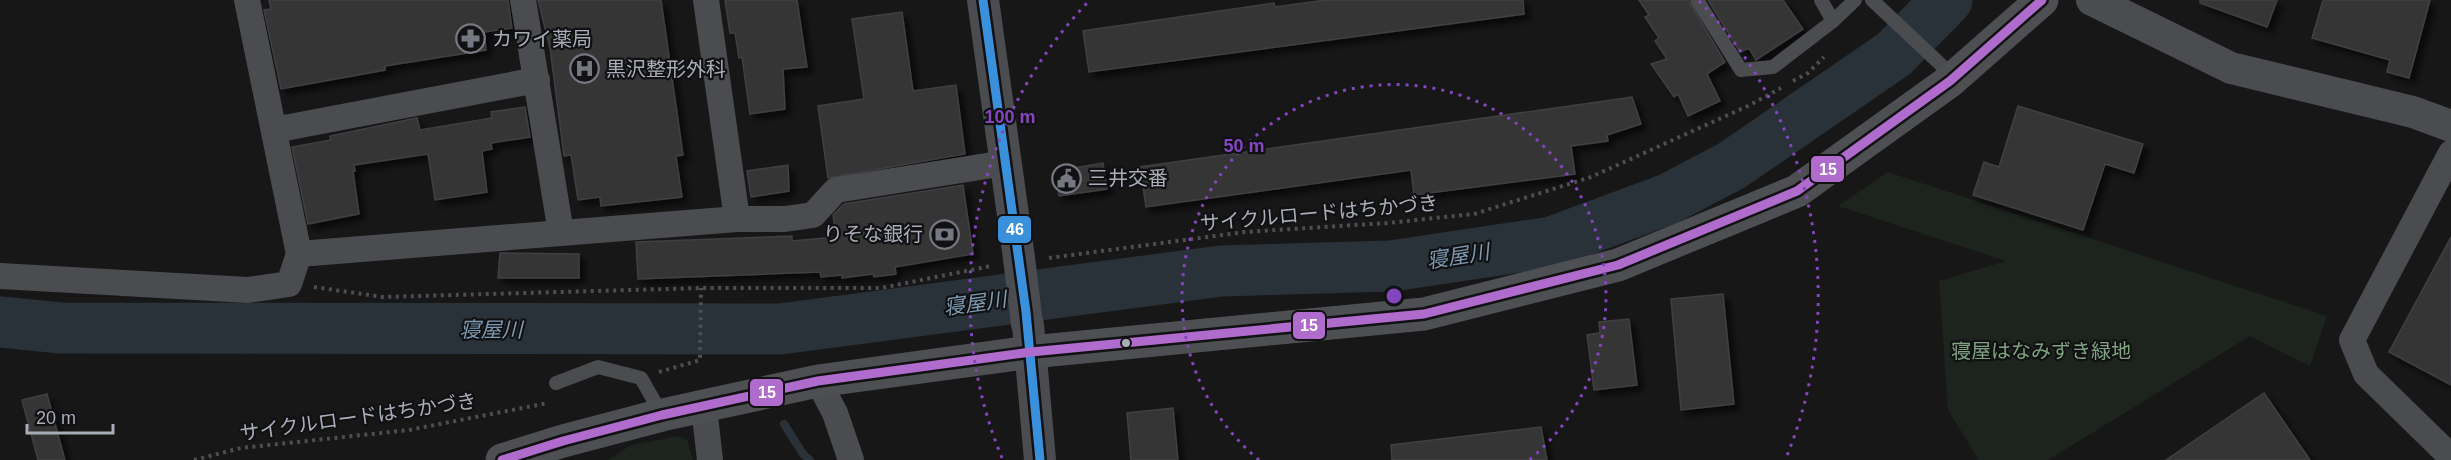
<svg xmlns="http://www.w3.org/2000/svg" width="2451" height="460" viewBox="0 0 2451 460" font-family="Arial,'Noto Sans JP',sans-serif">
<style>
.green{fill:#1d241e}
.lines{fill:none;stroke-linecap:round;stroke-linejoin:round}
.stream{stroke:#2a3239;stroke-width:8}
.river{stroke:#2a3239;stroke-width:51}
.building{fill:#353536;stroke:#3f4043;stroke-width:1.5;filter:url(#shadow)}
.path{stroke:#4d4e52;stroke-width:4;stroke-dasharray:3 4.5;stroke-linecap:butt}
.service{stroke:#4b4c50;stroke-width:14}
.minor{stroke:#4b4c50;stroke-width:26}
.tertiary{stroke:#4b4c50;stroke-width:32}
.primary{stroke:#4d4f52;stroke-width:33}
.tertiary-bridge{stroke:#4b4c50;stroke-width:32}
.bus-1-casing{stroke:#111113;stroke-width:14}
.bus-2-casing{stroke:#111113;stroke-width:14}
.bus-1{stroke:#3a90db;stroke-width:9}
.bus-2{stroke:#b06ccc;stroke-width:9}
.ring{fill:none;stroke:#8446be;stroke-width:3;stroke-dasharray:3 6}
.bus-dot{fill:#a8adb8;stroke:#111113;stroke-width:2}
.labels{text-anchor:middle;dominant-baseline:central;stroke-width:4.5;stroke-linejoin:round;paint-order:stroke}
.poi-label{font-size:20px;fill:#a8adb8;stroke:#111113;text-anchor:start}
.street-label{font-size:20px;fill:#a8adb8;stroke:#111113}
.park-label{font-size:20px;fill:#7fa381;stroke:#111113}
.water-label{font-size:21px;font-style:italic;fill:#7f9bb3;stroke:#111113}
.centre{fill:#8446be;stroke:#111113;stroke-width:3}
.ring-label{font-size:18px;text-anchor:middle;font-weight:bold;fill:#8446be;stroke:#111113;stroke-width:4.5;stroke-linejoin:round;paint-order:stroke}
.line-badge{stroke:#111113;stroke-width:2}
.badge-label{font-size:16px;text-anchor:middle;font-weight:bold;fill:#fff}
</style>
<defs>
<filter id="shadow"><feDropShadow dx="5.5" dy="5.5" stdDeviation="3" flood-color="#0009"/></filter>
</defs>
<rect width="100%" height="100%" fill="#171717"/>
<g class="green">
<polygon points="1888,172 2327,316 2310,366 2250,336 2048,460 1979,460 1948,410 1939,281 2006,261 1838,206"/>
<polygon points="679,436 687,440 693,460 608,460 631,445"/>
</g>
<g class="lines">
<polyline class="stream" points="784,424 803,454 810,460"/>
<polyline class="river" points="0,322 61,328 780,329 1221,271 1391,266 1552,242 1668,199 1731,166 1894,54 1947,0"/>
</g>
<g class="building">
<polygon points="269,0 508,0 512,28 484,32 486,50 385,66 385,70 281,89 264,10 271,9"/>
<polygon points="538,0 661,0 683,155 676,156 682,197 601,206 600,197 578,200 571,155 564,156 550,48"/>
<polygon points="725,0 797,0 807,67 783,69 785,109 750,114 742,57 739,58 735,33 730,33"/>
<polygon points="1326,0 1523,0 1524,14 1089,72 1083,31 1274,3 1275,7"/>
<polygon points="1639,0 1688,0 1725,62 1707,74 1720,101 1688,116 1678,94 1674,97 1651,64 1667,59 1655,41 1659,38 1645,17 1649,15"/>
<polygon points="1708,0 1783,0 1803,29 1756,60 1749,48 1740,52"/>
<polygon points="2200,0 2277,0 2267,27 2200,3"/>
<polygon points="2323,0 2430,0 2409,78 2387,72 2390,60 2312,38"/>
<polygon points="902,12 913,91 956,85 965,154 828,178 818,106 864,99 852,19"/>
<polygon points="1632,97 1641,124 1607,135 1608,141 1571,146 1575,174 1414,195 1411,170 1146,207 1140,167"/>
<polygon points="2018,106 2143,144 2134,173 2105,164 2083,230 1973,195 1984,162 1999,167"/>
<polygon points="525,107 530,137 491,143 492,149 482,151 487,192 435,200 428,154 354,165 355,171 353,171 359,214 308,224 292,147 331,140 330,136 417,118 420,130 492,118 491,112"/>
<polygon points="1103,163 1107,189 1059,196 1055,171"/>
<polygon points="788,165 789,191 751,197 747,171"/>
<polygon points="963,185 973,254 895,267 896,274 874,277 873,274 842,278 842,275 821,277 820,272 638,279 636,242 792,236 792,241 836,237 833,215 844,204"/>
<polygon points="2451,237 2451,385 2389,352"/>
<polygon points="500,253 579,254 579,278 498,278"/>
<polygon points="1723,294 1734,404 1681,410 1671,299"/>
<polygon points="1629,319 1637,385 1594,390 1587,335 1600,333 1599,322"/>
<polygon points="2264,393 2310,460 2166,460"/>
<polygon points="47,394 65,460 38,460 22,400"/>
<polygon points="1173,408 1178,460 1131,460 1127,413"/>
<polygon points="1541,427 1547,460 1392,460 1391,445"/>
</g>
<g class="lines">
<g class="path">
<polyline points="1793,81 1808,73 1824,57"/>
<polyline points="1049,258 1245,232 1387,223 1474,214 1591,177 1748,106 1781,88"/>
<polyline points="314,287 383,297 701,288 881,288 991,266"/>
<polyline points="659,372 700,360 701,288"/>
<polyline points="194,460 241,448 409,430 548,403"/>
</g>
<g class="service">
<polyline points="1697,0 1741,70 1773,67 1833,21 1855,0"/>
<polyline points="1821,0 1833,21"/>
<polyline points="1872,0 1954,77"/>
<polyline points="556,383 598,367 641,378 662,415"/>
</g>
<g class="minor">
<polyline points="247,0 299,254"/>
<polyline points="523,0 561,233"/>
<polyline points="706,0 737,219"/>
<polyline points="274,130 537,80"/>
<polyline points="2451,153 2352,340 2366,374 2451,457"/>
<polyline points="0,276 248,290 289,284 299,254 737,219 785,219 813,215 836,190 1005,163"/>
<polyline points="818,381 835,413 851,460"/>
<polyline points="704,407 710,460"/>
</g>
<g class="tertiary">
<polyline points="983,0 1019,258"/>
<polyline points="2092,0 2231,68 2413,112 2451,126"/>
<polyline points="1028,325 1040,460"/>
</g>
<polyline class="primary" points="502,460 563,441 662,415 818,381 1031,352 1424,314 1618,265 1797,191 1950,81 2042,0"/>
<polyline class="tertiary-bridge" points="1019,258 1027,324"/>
<defs>
<polyline id="bus-1" points="983,0 1026,312 1040,460"/>
<polyline id="bus-2" points="502,460 563,441 662,415 818,381 1031,352 1424,314 1618,265 1797,191 1950,81 2042,0"/>
</defs>
<use href="#bus-1" class="bus-1-casing"/>
<use href="#bus-2" class="bus-2-casing"/>
<use href="#bus-1" class="bus-1"/>
<use href="#bus-2" class="bus-2"/>
</g>
<g class="ring">
<path d="M1259 460A212 212 0 1 1 1529 460"/>
<path d="M1002 458A424 424 0 0 1 1089 1M1699 1A424 424 0 0 1 1786 458"/>
</g>
<defs>
<symbol id="pharmacy-ring" viewBox="-11 -11 22 22"><circle r="9.5" fill="#111113" stroke="#757880" stroke-width="1.5"/><path d="M-2-6h4v4h4v4h-4v4h-4v-4h-4v-4h4Z" fill="#757880"/></symbol>
<symbol id="hospital-ring" viewBox="-11 -11 22 22"><circle r="9.5" fill="#111113" stroke="#757880" stroke-width="1.5"/><path d="M-5-5h3v3.5h4V-5h3V5h-3V1.5h-4V5h-3Z" fill="#757880"/></symbol>
<symbol id="civic-ring" viewBox="-11 -11 22 22"><circle r="9.5" fill="#111113" stroke="#757880" stroke-width="1.5"/><path d="M-.6-6.5H3V-4.5H.6V-3L4-1V1h2V6H-6V1h2V-1L-.6-3ZM-1.2 2.5V6h2.4V2.5Z" fill="#757880"/></symbol>
<symbol id="bank-ring" viewBox="-11 -11 22 22"><circle r="9.5" fill="#111113" stroke="#757880" stroke-width="1.5"/><path d="M-6-4H6V4H-6ZM0-2.3a2.3 2.3 0 1 0 0 4.6a2.3 2.3 0 1 0 0-4.6Z" fill="#757880"/></symbol>
</defs>
<g fill-rule="evenodd">
<use href="#pharmacy-ring" x="454" y="22" width="33" height="33"/>
<use href="#hospital-ring" x="568" y="52" width="33" height="33"/>
<use href="#civic-ring" x="1050" y="162" width="33" height="33"/>
<use href="#bank-ring" x="928" y="218" width="33" height="33"/>
</g>
<circle class="bus-dot" cx="1126" cy="343" r="5"/>
<g class="labels">
<g class="poi-label">
<text x="492" y="39">カワイ薬局</text>
<text x="606" y="69">黒沢整形外科</text>
<text x="1088" y="178">三井交番</text>
<text x="923" y="234" text-anchor="end">りそな銀行</text>
</g>
<g class="street-label">
<text transform="translate(1319 213) rotate(-5)">サイクルロードはちかづき</text>
<text transform="translate(358 417) rotate(-8)">サイクルロードはちかづき</text>
</g>
<g class="park-label">
<text x="2041" y="351">寝屋はなみずき緑地</text>
</g>
<g class="water-label">
<text transform="translate(1458 256) rotate(-9)">寝屋川</text>
<text transform="translate(975 303) rotate(-8)">寝屋川</text>
<text x="491" y="329">寝屋川</text>
</g>
</g>
<circle cx="1394" cy="296" r="9" class="centre"/>
<g class="ring-label">
<text x="1010" y="123">100 m</text>
<text x="1244" y="152">50 m</text>
</g>
<g class="line-badge">
<rect x="1810" y="155" width="35" height="28" rx="6" fill="#b06ccc"/>
<rect x="997" y="215" width="35" height="29" rx="6" fill="#3a90db"/>
<rect x="1292" y="311" width="34" height="29" rx="6" fill="#b06ccc"/>
<rect x="749" y="378" width="35" height="29" rx="6" fill="#b06ccc"/>
</g>
<g class="badge-label">
<text x="1828" y="175">15</text>
<text x="1015" y="235">46</text>
<text x="1309" y="331">15</text>
<text x="767" y="398">15</text>
</g>
<path d="M27 424v9h86v-9" fill="none" stroke="#a8adb8" stroke-width="3"/>
<text x="36" y="424" font-size="18" fill="#a8adb8" stroke="#111113" stroke-width="4.5" paint-order="stroke">20 m</text>
</svg>
